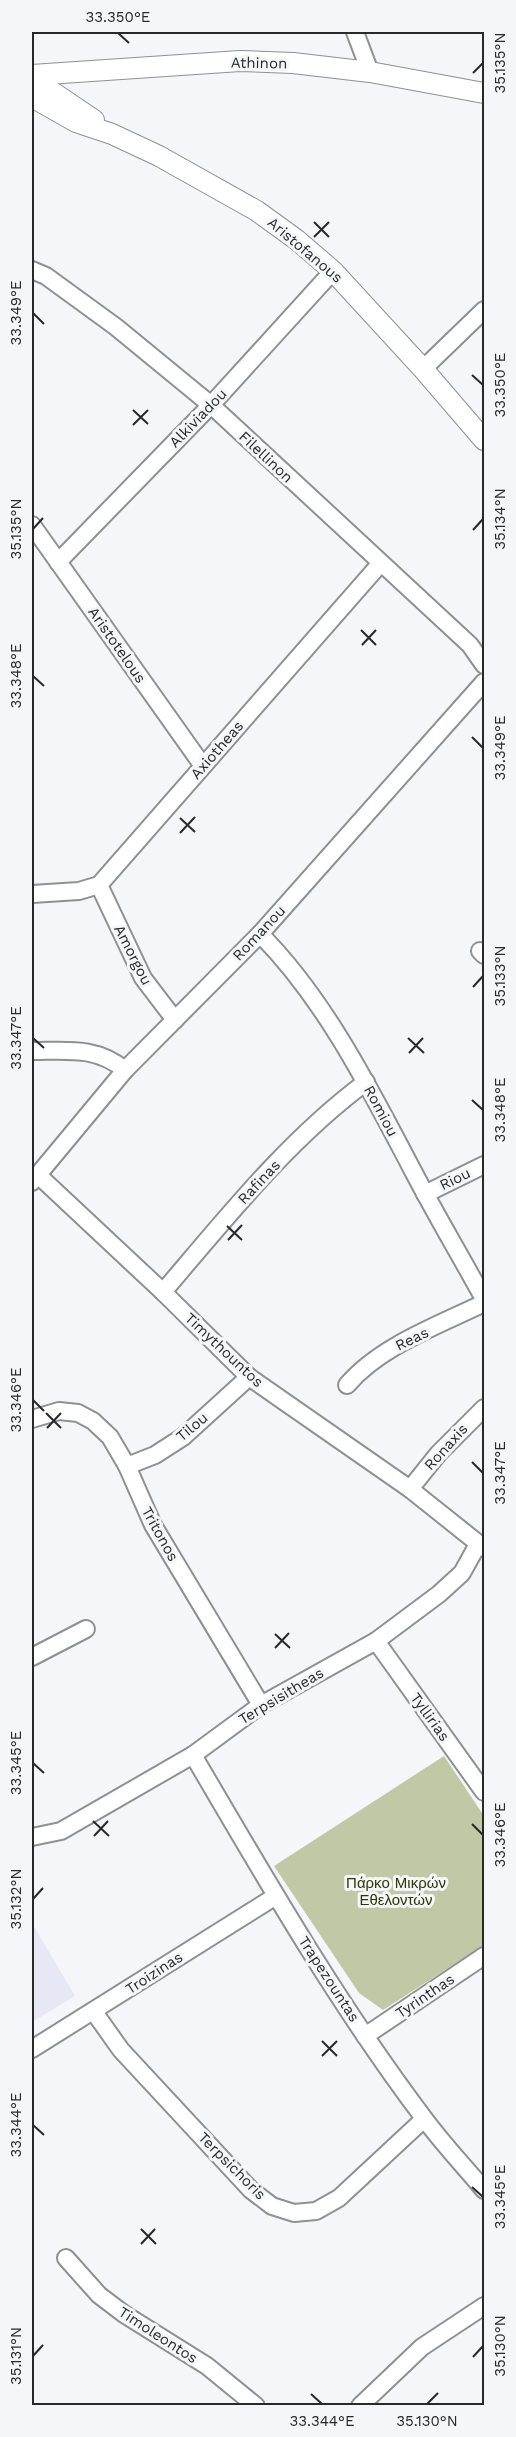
<svg xmlns="http://www.w3.org/2000/svg" width="516" height="2437" viewBox="0 0 516 2437" font-family="'Work Sans',sans-serif">
<style>
.built{fill:#e6e9f5}
.green{fill:#c1c8a6}
.lines{fill:none;stroke-linecap:round;stroke-linejoin:round}
.minor-casing{stroke:#8e9093;stroke-width:20}
.tertiary-casing{stroke:#8e9093;stroke-width:22}
.minor{stroke:#fff;stroke-width:16}
.tertiary{stroke:#fff;stroke-width:20}
.ticks{fill:none;stroke:#28292a;stroke-width:2}
.labels{text-anchor:middle;dominant-baseline:central;stroke-width:6;stroke-linejoin:round;paint-order:stroke}
.street-label{font-size:15px;fill:#28292a;stroke:#f4f6fa}
.park-label{font-size:15px;fill:#313701;stroke:#f4f6fa}
.neatline{fill:none;stroke:#28292a;stroke-width:2}
.ticks-label{font-size:15px;text-anchor:middle;fill:#28292a}
</style>
<rect width="100%" height="100%" fill="#f4f6fa"/>
<polygon class="built" points="32,1923 75,1996 32,2022"/>
<polygon class="green" points="444,1756 484,1816 484,1945 383,2010 359,1993 274,1866"/>
<g class="lines">
<defs>
<g id="minor">
<polyline points="355,32 370,72"/>
<polyline points="32,270 46,276 116,327 211,405 470,645 484,665"/>
<polyline points="423,369 484,310"/>
<polyline points="32,525 203,766"/>
<polyline points="58,562 211,405 333,271"/>
<polyline points="99,885 143,978 175,1020"/>
<polyline points="32,894 79,891 99,885 380,564"/>
<path d="M260,934C325,999 371,1091 413,1171C436,1215 461,1257 484,1299"/>
<polyline points="480,951 484,955"/>
<path d="M32,1051C67,1051 96,1046 125,1070"/>
<polyline points="38,1175 163,1292 249,1377 410,1489 484,1548"/>
<polyline points="32,1182 125,1070 260,934 484,682"/>
<polyline points="425,1194 484,1165"/>
<path d="M163,1292C226,1218 288,1140 366,1082"/>
<path d="M347,1385C380,1346 439,1325 484,1303"/>
<polyline points="32,1419 59,1411 78,1413 93,1421 110,1437 127,1466 153,1525 261,1705"/>
<polyline points="127,1466 155,1455 183,1437 249,1377"/>
<polyline points="410,1489 438,1454 484,1408"/>
<polyline points="376,1641 484,1792"/>
<polyline points="32,1657 86,1629"/>
<path d="M193,1755C265,1878 337,2003 423,2117C442,2143 464,2166 484,2190"/>
<polyline points="32,1837 61,1831 193,1755 261,1705 376,1641 439,1594 462,1573 478,1544"/>
<polyline points="94,2012 121,2050 251,2190 272,2206 294,2213 316,2211 339,2198 424,2119"/>
<polyline points="365,2036 484,1956"/>
<polyline points="32,2049 276,1896"/>
<polyline points="66,2258 99,2295 124,2314 207,2366 256,2406"/>
<polyline points="360,2406 422,2347 484,2306"/>
</g>
<g id="tertiary">
<polyline points="32,75 240,61 293,63 370,72 484,93"/>
<polyline points="32,78 94,120"/>
<polyline points="32,97 76,122 112,134 159,156 257,211 297,240 333,271 423,369 484,440"/>
</g>
</defs>
<use href="#minor" class="minor-casing"/>
<use href="#tertiary" class="tertiary-casing"/>
<use href="#minor" class="minor"/>
<use href="#tertiary" class="tertiary"/>
</g>
<path class="ticks" d="M118,33L129,43M473,73L483,63M314,222L329,237M314,237L329,222M33,313L44,324M472,375L483,385M133,410L148,424M133,425L148,410M33,529L43,518M473,530L483,519M361,630L376,645M362,645L376,630M33,676L44,686M472,737L483,748M180,818L195,832M180,833L195,817M473,987L483,976M33,1038L44,1048M408,1038L424,1053M409,1053L423,1038M472,1100L483,1110M227,1226L242,1240M228,1240L242,1225M33,1400L44,1411M46,1413L61,1428M47,1428L61,1413M472,1462L483,1473M275,1634L290,1648M275,1648L289,1633M33,1763L44,1773M93,1821L109,1836M472,1824L483,1835M94,1836L108,1821M33,1899L43,1888M322,2041L337,2056M322,2056L337,2041M33,2125L44,2135M472,2187L483,2197M141,2229L156,2244M141,2244L155,2229M33,2356L43,2345M473,2357L483,2346M311,2394L322,2404M427,2404L438,2393"/>
<g class="labels">
<g class="street-label">
<text transform="translate(259 63) rotate(1)">Athinon</text>
<text transform="translate(305 250) rotate(40)">Aristofanous</text>
<text transform="translate(198 418) rotate(-46)">Alkiviadou</text>
<text transform="translate(266 457) rotate(43)">Filellinon</text>
<text transform="translate(117 645) rotate(55)">Aristotelous</text>
<text transform="translate(217 750) rotate(-49)">Axiotheas</text>
<text transform="translate(259 933) rotate(-47)">Romanou</text>
<text transform="translate(133 955) rotate(63)">Amorgou</text>
<text transform="translate(381 1111) rotate(62)">Romiou</text>
<text transform="translate(455 1179) rotate(-26)">Riou</text>
<text transform="translate(259 1182) rotate(-47)">Rafinas</text>
<text transform="translate(412 1339) rotate(-26)">Reas</text>
<text transform="translate(224 1350) rotate(43)">Timythountos</text>
<text transform="translate(192 1427) rotate(-40)">Tilou</text>
<text transform="translate(446 1447) rotate(-48)">Ronaxis</text>
<text transform="translate(160 1534) rotate(61)">Tritonos</text>
<text transform="translate(281 1696) rotate(-31)">Terpsisitheas</text>
<text transform="translate(430 1717) rotate(54)">Tyllirias</text>
<text transform="translate(154 1973) rotate(-33)">Troizinas</text>
<text transform="translate(329 1979) rotate(57)">Trapezountas</text>
<text transform="translate(425 1996) rotate(-34)">Tyrinthas</text>
<text transform="translate(232 2166) rotate(45)">Terpsichoris</text>
<text transform="translate(158 2335) rotate(33)">Timoleontos</text>
</g>
<g class="park-label">
<text x="396" y="1883">Πάρκο Μικρών<tspan x="396" dy="17">Εθελοντών</tspan></text>
</g>
</g>
<rect width="516" height="2437" fill="none" stroke="#f4f6fa" stroke-width="66"/>
<rect x="33" y="33" width="450" height="2371" class="neatline"/>
<g class="ticks-label">
<text x="118" y="22">33.350°E</text>
<text transform="translate(500 63) rotate(-90)" y="5">35.135°N</text>
<text transform="translate(16 313) rotate(-90)" y="5">33.349°E</text>
<text transform="translate(500 385) rotate(-90)" y="5">33.350°E</text>
<text transform="translate(500 519) rotate(-90)" y="5">35.134°N</text>
<text transform="translate(16 529) rotate(-90)" y="5">35.135°N</text>
<text transform="translate(16 676) rotate(-90)" y="5">33.348°E</text>
<text transform="translate(500 748) rotate(-90)" y="5">33.349°E</text>
<text transform="translate(500 976) rotate(-90)" y="5">35.133°N</text>
<text transform="translate(16 1038) rotate(-90)" y="5">33.347°E</text>
<text transform="translate(500 1110) rotate(-90)" y="5">33.348°E</text>
<text transform="translate(16 1400) rotate(-90)" y="5">33.346°E</text>
<text transform="translate(500 1473) rotate(-90)" y="5">33.347°E</text>
<text transform="translate(16 1763) rotate(-90)" y="5">33.345°E</text>
<text transform="translate(500 1835) rotate(-90)" y="5">33.346°E</text>
<text transform="translate(16 1899) rotate(-90)" y="5">35.132°N</text>
<text transform="translate(16 2125) rotate(-90)" y="5">33.344°E</text>
<text transform="translate(500 2197) rotate(-90)" y="5">33.345°E</text>
<text transform="translate(500 2346) rotate(-90)" y="5">35.130°N</text>
<text transform="translate(16 2356) rotate(-90)" y="5">35.131°N</text>
<text x="322" y="2426">33.344°E</text>
<text x="427" y="2426">35.130°N</text>
</g>
</svg>
